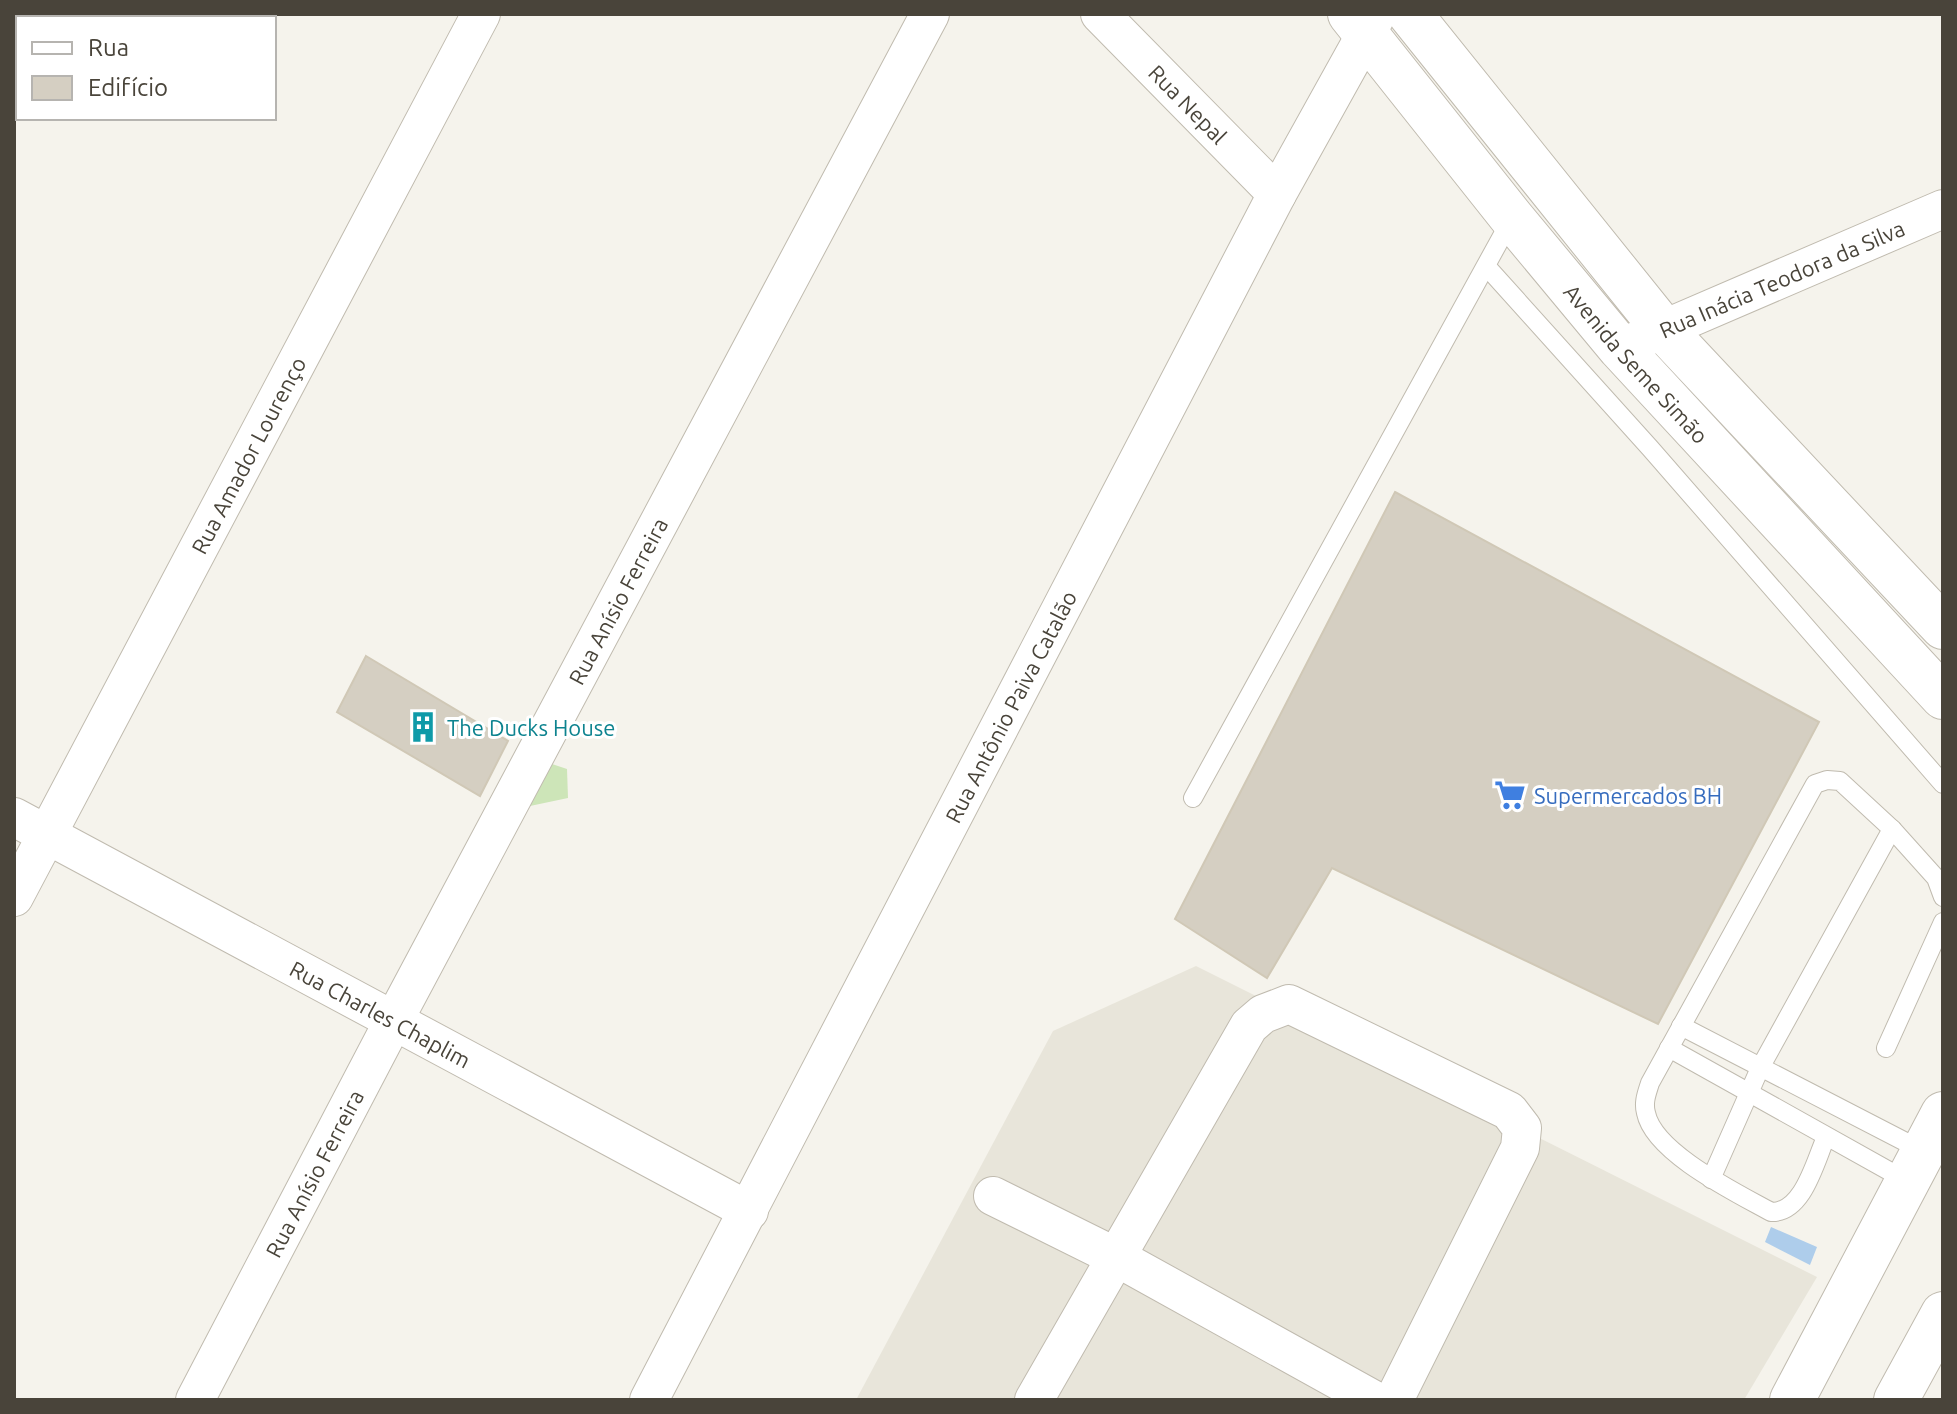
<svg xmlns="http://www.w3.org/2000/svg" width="1957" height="1414" viewBox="0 0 1957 1414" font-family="Ubuntu,sans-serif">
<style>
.residential{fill:#e8e5da}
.green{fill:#cde5b8}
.water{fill:#aecdeb}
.building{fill:#d5cfc2;stroke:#d0c8b6;stroke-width:2}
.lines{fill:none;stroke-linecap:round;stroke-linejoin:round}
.service-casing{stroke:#c0bbaf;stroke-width:20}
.minor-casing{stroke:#c0bbaf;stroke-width:40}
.tertiary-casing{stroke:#c0bbaf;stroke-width:46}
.service{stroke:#fff;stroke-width:18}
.minor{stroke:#fff;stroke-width:38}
.tertiary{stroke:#fff;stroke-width:44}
.labels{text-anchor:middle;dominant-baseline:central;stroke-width:6;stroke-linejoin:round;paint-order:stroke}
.street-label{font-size:22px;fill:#49443a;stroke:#fff}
.culture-label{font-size:22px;fill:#0d838f;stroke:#fff;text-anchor:start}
.shop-label{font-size:22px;fill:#366cbe;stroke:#fff;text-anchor:start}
</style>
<rect width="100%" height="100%" fill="#f5f3ec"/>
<polygon class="residential" points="1196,966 1817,1277 1744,1400 856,1400 1053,1031"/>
<polygon class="green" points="552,764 567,769 568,798 530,806"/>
<polygon class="water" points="1771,1227 1817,1247 1810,1265 1765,1242"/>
<g class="building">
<polygon points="1395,492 1819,722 1658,1024 1332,868 1267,978 1175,919"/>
<polygon points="366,656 508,741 480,796 337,712"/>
</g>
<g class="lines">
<defs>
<g id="service">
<polyline points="1487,267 1650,448 1943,784"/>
<polyline points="1193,798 1512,218"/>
<polyline points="1681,1026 1923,1151"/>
<polyline points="1669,1048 1907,1181"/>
<polyline points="1886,1048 1943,922"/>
<path d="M1826,1137C1815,1162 1803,1213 1771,1212C1737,1193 1654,1153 1646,1113C1643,1102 1647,1093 1650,1083L1815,784L1827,780L1840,781L1892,829L1936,878L1943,897"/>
<polyline points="1711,1179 1760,1068 1892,829"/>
</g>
<g id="minor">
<path id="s1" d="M1100,14L1277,194"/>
<polyline points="14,44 18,36"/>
<path id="s2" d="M1620,348L1943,209"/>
<path id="s3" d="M14,817L749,1211"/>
<path id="s4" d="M14,897L481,14"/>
<polyline points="993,1196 1116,1257 1374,1400"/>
<path id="s5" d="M195,1400L394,1020L930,14"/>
<path id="s6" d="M649,1400L1277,194L1377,14"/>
<polyline points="1034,1400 1249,1026 1263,1014 1289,1004 1509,1111 1522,1128 1520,1148 1394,1400"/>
</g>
<g id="tertiary">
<path id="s7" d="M1350,14L1512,218L1620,348L1943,697"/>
<polyline points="1410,14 1663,329 1943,627"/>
<polyline points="1792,1400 1943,1114"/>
<polyline points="1896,1400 1943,1314"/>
</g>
</defs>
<use href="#service" class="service-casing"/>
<use href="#minor" class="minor-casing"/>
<use href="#tertiary" class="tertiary-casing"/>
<use href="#service" class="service"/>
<use href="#minor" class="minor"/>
<use href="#tertiary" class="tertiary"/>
</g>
<defs>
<symbol id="building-bare" viewBox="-9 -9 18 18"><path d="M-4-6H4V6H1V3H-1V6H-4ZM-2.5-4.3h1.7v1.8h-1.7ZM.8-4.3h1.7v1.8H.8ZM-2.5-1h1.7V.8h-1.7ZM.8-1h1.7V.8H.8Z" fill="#0f9aa8" stroke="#fff" stroke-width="2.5" paint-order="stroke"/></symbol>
<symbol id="supermarket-bare" viewBox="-9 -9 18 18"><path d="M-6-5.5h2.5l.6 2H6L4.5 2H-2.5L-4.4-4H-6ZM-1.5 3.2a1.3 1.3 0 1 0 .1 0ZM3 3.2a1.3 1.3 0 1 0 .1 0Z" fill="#3f7fe0" stroke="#fff" stroke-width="2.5" paint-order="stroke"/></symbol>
</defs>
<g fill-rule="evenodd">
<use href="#building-bare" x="401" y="705" width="44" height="44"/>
<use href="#supermarket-bare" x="1488" y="773" width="44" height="44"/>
</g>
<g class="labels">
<g class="street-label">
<text stroke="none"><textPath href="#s1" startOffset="126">Rua Nepal</textPath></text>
<text stroke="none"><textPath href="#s2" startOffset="176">Rua Inácia Teodora da Silva</textPath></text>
<text stroke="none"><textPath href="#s7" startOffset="452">Avenida Seme Simão</textPath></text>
<text stroke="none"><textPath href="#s4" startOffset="500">Rua Amador Lourenço</textPath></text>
<text stroke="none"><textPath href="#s5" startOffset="904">Rua Anísio Ferreira</textPath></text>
<text stroke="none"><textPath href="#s6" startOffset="782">Rua Antônio Paiva Catalão</textPath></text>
<text stroke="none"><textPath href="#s3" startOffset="416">Rua Charles Chaplim</textPath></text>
<text stroke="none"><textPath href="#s5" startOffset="256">Rua Anísio Ferreira</textPath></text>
</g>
<g class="culture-label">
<text x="447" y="727">The Ducks House</text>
</g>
<g class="shop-label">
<text x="1534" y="795">Supermercados BH</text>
</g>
</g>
<rect width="1957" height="1414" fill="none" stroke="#49443a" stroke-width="32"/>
<rect x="16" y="16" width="260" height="104" fill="#ffffff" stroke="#b6b4b0" stroke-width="2"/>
<rect x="32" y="42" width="40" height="12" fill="#ffffff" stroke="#b6b4b0" stroke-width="2"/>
<text x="88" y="56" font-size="24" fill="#49443a">Rua</text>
<rect x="32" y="76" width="40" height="24" fill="#d5cfc2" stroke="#b6b4b0" stroke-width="2"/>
<text x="88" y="96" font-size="24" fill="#49443a">Edifício</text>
</svg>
